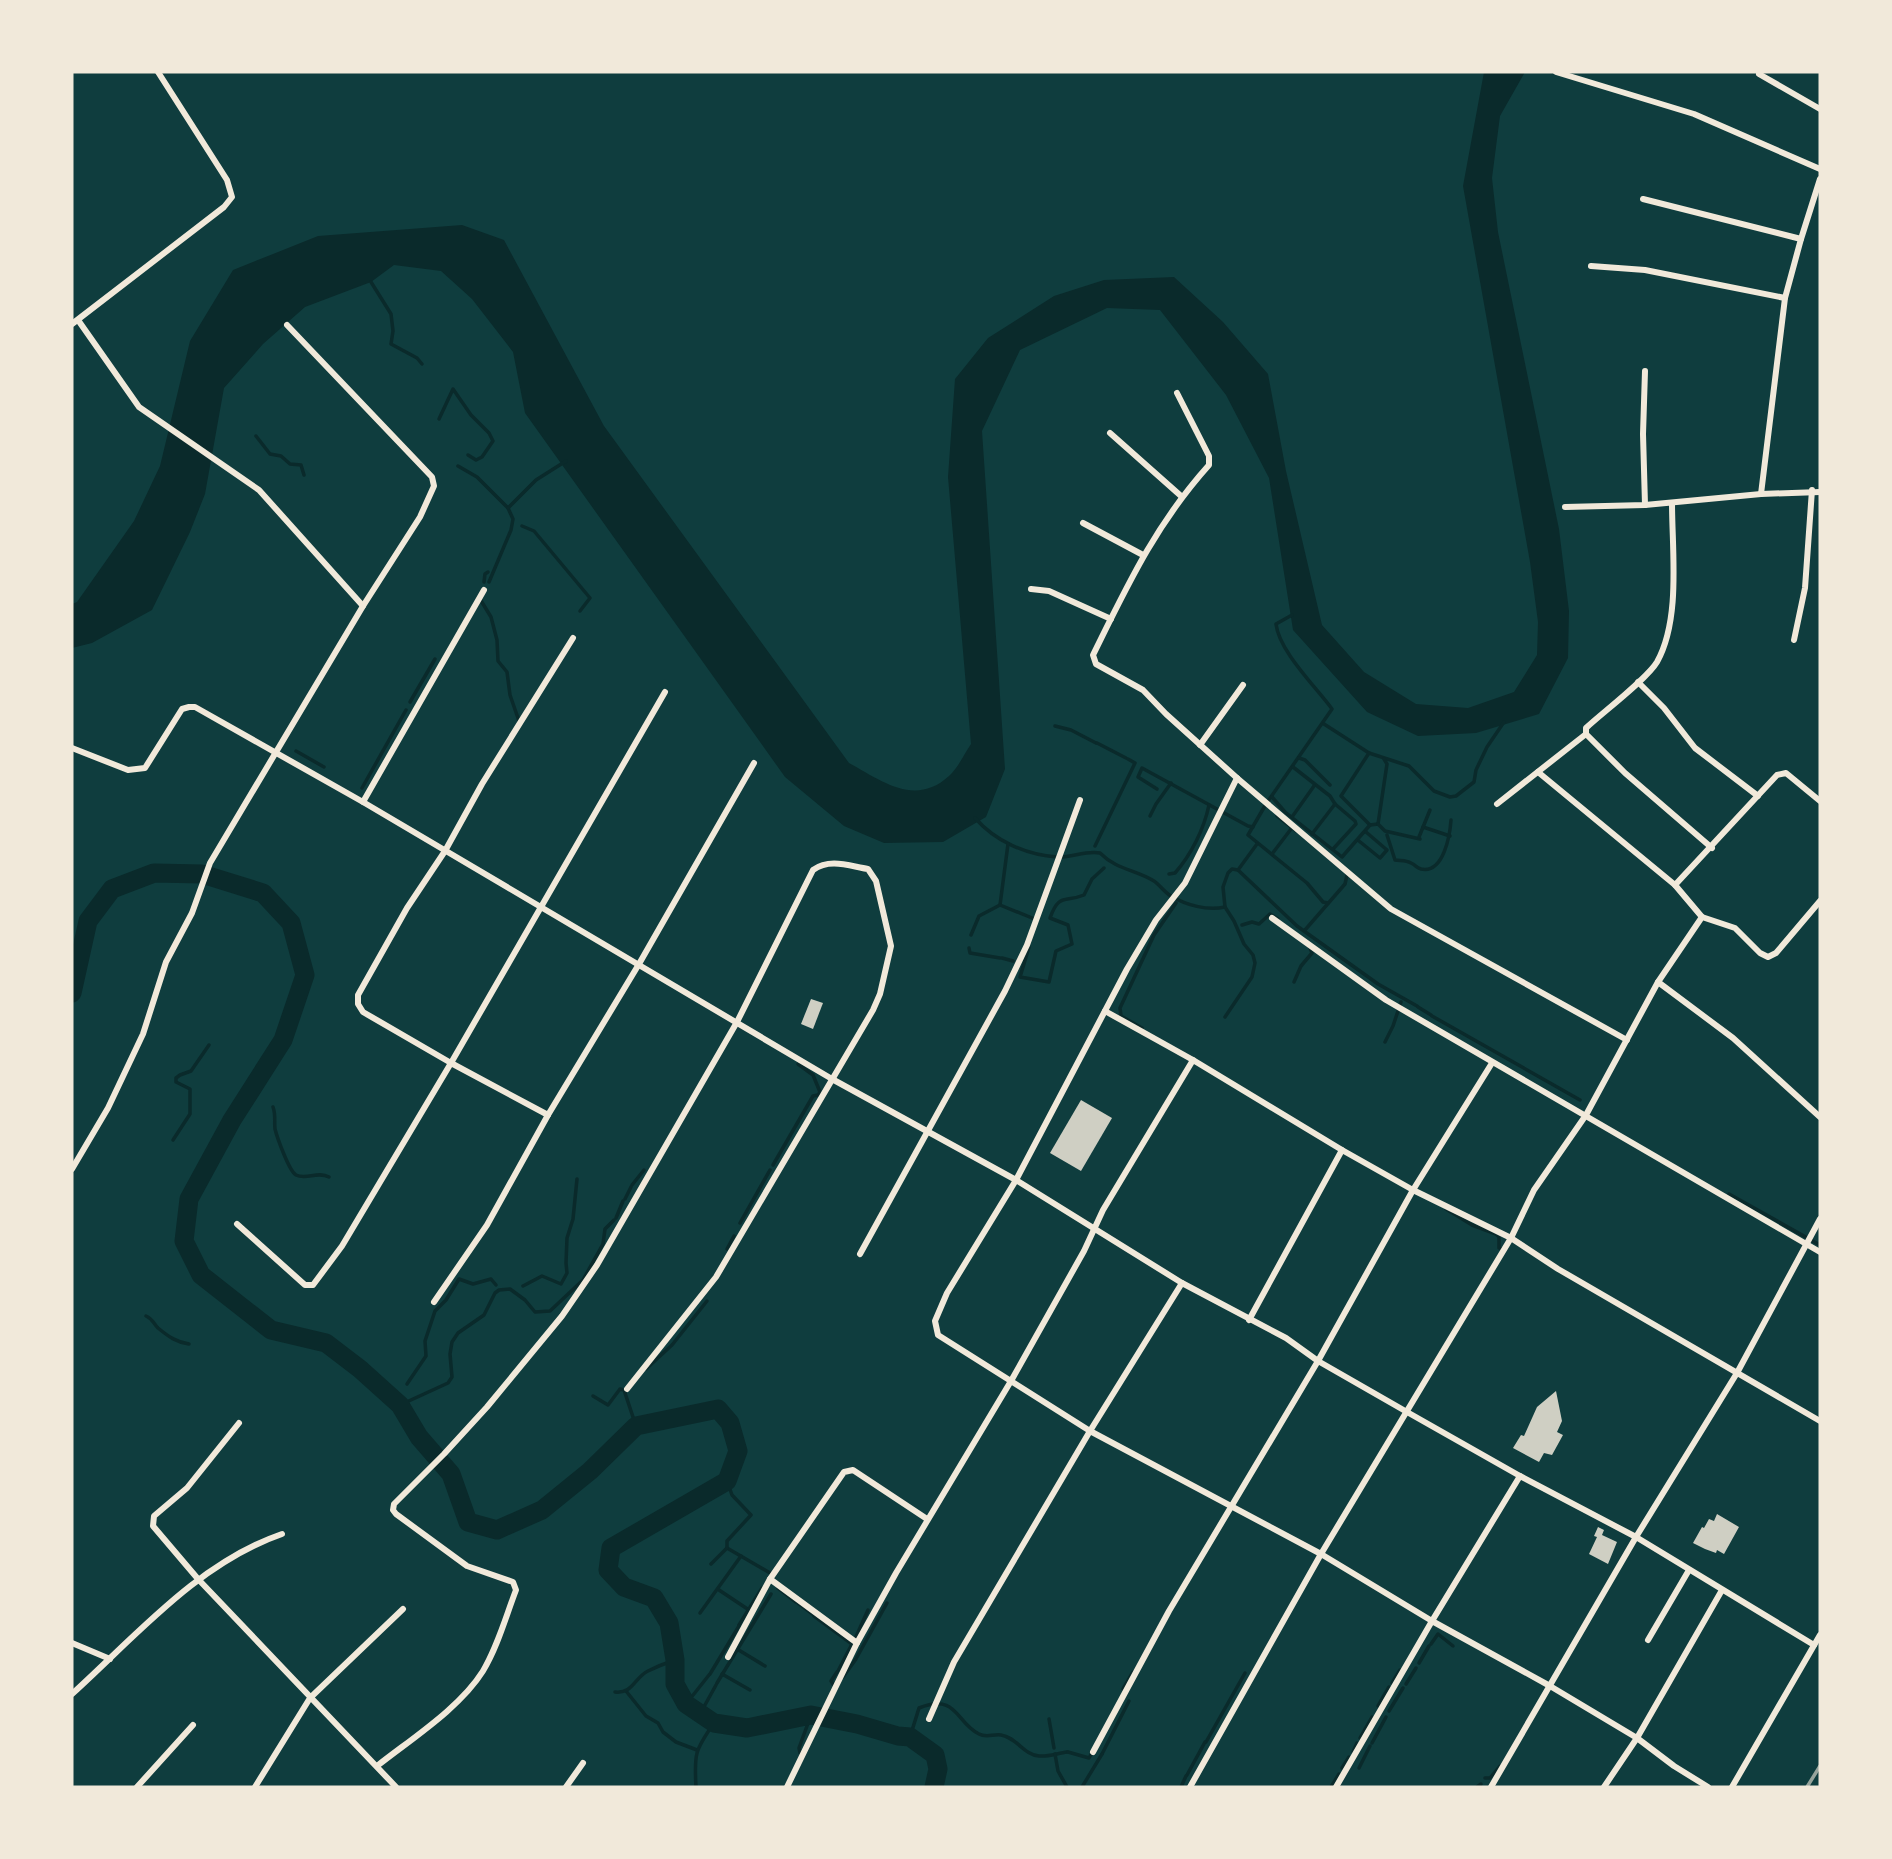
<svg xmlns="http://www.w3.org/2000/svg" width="1892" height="1859" viewBox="0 0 1892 1859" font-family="'Work Sans',sans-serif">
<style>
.water{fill:#0a2a2b}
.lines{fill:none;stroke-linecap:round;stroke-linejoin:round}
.stream{stroke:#0a2a2b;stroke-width:3.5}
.river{stroke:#0a2a2b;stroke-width:19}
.building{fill:#cfcfc3}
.minor{stroke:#f1e9da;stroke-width:6}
.rail{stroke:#97a49c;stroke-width:3.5}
</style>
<rect width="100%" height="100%" fill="#0f3d3e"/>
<path class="water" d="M1484,72H1525L1500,116L1492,178L1498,232L1559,529L1569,611L1568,658L1539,714L1476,733L1418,736L1367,712L1293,630L1269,478L1226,395L1160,310L1107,308L1020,350L982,431L1005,769L986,817L943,842L884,843L844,826L785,777L525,413L513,352L472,299L441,271L394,265L371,282L305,307L263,344L224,388L205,494L190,532L152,610L92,643L72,648V604L77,602L134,521L160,466L190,341L233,270L318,236L462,225L504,240L604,426L849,763C882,781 915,807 949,776C958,768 964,754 971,744L948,477L955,379L988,338L1054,296L1104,280L1174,277L1223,322L1268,374L1286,471L1322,625L1364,672L1416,704L1468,708L1514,692L1537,655L1538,622L1530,562L1463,186Z"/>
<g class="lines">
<g class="stream">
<polyline points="371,282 391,314 393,331 391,344 417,358 422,364"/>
<polyline points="439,419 453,389 471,415 488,432"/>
<polyline points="256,436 270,454 281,456 290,464 301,465 304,475"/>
<polyline points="468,455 476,460 482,457 493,441 489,433"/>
<polyline points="458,466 477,477 508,508 513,519 511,530 489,582"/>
<polyline points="508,508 536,480 566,461"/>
<polyline points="522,526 534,531 590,598 580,611"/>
<polyline points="484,582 485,574 488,572"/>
<polyline points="480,599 491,617 497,640 498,661 507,672 510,695 519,721"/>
<path d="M1292,615L1276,624C1279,651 1315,686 1332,709L1266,804L1248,835L1307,883L1323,902L1328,903"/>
<polyline points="410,702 435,659"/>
<polyline points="1324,724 1369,753 1409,766 1434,791 1450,797 1456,796 1474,782 1476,770 1487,747 1504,722"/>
<polyline points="1055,726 1071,730 1096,743"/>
<polyline points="1097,743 1126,758"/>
<polyline points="296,751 324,767"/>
<polyline points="1369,753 1341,796 1370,825"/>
<polyline points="1299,758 1305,760 1330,785"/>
<polyline points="1293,767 1330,796 1335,804 1355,821 1356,824 1333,849"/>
<polyline points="362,788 406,710"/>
<polyline points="1157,789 1138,777 1142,768 1248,826 1253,827"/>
<polyline points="1272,797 1285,812 1342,857 1370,825 1378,824"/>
<polyline points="1150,816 1156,804 1171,783"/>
<polyline points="1277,816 1296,831"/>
<polyline points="1292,817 1314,786"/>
<path d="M975,818C995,841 1026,855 1057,857C1071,858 1086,850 1100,853C1117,870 1134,869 1154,881C1160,885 1164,892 1171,896C1186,905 1207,911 1225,907"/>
<polyline points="1378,824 1387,764 1384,759"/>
<polyline points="1378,824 1385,831 1420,839"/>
<polyline points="1423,827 1450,836"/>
<polyline points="1312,834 1335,804"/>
<path d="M1387,835L1395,860C1400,861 1406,860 1411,863C1417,866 1415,867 1421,869C1444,874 1450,834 1451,820"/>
<polyline points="1419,837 1430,810"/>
<polyline points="1359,841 1380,858 1387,850 1366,832"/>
<polyline points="1095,846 1135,763 1128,759"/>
<polyline points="1272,854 1291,829"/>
<polyline points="1238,870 1297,926 1378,984 1417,1006"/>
<path d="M1169,874L1175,873C1191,855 1204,829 1209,805"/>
<polyline points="1000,905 1008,844"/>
<polyline points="1242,925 1252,922 1259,924 1270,914 1278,919"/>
<polyline points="1305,930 1345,884 1347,875"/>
<polyline points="971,935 979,916 1000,905 1037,920"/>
<path d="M1029,947L1020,977L1049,982L1056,951L1072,944L1068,925L1050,918C1059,893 1064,903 1084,895L1092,879L1104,868"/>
<polyline points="969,948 970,953 1000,958"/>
<polyline points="1002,958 1013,961"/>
<polyline points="1294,982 1301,966 1312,953 1310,948"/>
<polyline points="1418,1007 1431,1015"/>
<polyline points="1432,1016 1580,1100"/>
<polyline points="1225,1017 1252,977 1255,963 1253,955 1244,944 1234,921 1225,907 1223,887 1228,873 1232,869 1238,870 1257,844"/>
<polyline points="1142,1028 1121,1016 1120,1008 1154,935 1176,903"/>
<polyline points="1385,1042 1393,1026 1401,1002"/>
<path d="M273,1107C276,1115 274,1121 275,1129C277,1137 289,1171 296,1175C306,1180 318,1171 329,1177"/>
<polyline points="173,1140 190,1114 190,1089 176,1082 176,1078 180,1075 191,1071 209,1045"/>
<polyline points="773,1165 813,1096 818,1095 820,1092 813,1075 798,1064"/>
<polyline points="632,1185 644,1170"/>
<polyline points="1728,1197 1729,1194 1820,1245"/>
<polyline points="625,1199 631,1187"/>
<polyline points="1446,1209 1472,1225 1496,1234 1499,1237 1499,1248 1504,1250"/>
<polyline points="616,1218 623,1201"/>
<polyline points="740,1223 770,1170"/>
<polyline points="727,1249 734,1236"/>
<polyline points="523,1286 542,1276 561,1284 567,1273 566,1263 567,1238 573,1219 577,1179"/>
<path d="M146,1316C153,1319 153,1323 158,1328C169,1337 176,1342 189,1344"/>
<polyline points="646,1369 672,1345 707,1301"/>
<polyline points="407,1384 426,1356 425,1341 435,1311 446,1300 459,1279 473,1284 491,1279 496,1285"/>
<polyline points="593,1396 608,1405 620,1389 624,1390 636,1426"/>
<polyline points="400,1405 448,1383 452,1377 450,1354 452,1342 458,1333 484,1315 495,1293 499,1290 510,1289 525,1300 535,1312 550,1311 583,1280 603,1244 605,1229 614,1220"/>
<polyline points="727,1548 770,1573"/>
<polyline points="711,1564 727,1548 727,1541 751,1515 732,1495 727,1481"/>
<polyline points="778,1588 796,1602"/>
<polyline points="719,1590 749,1610"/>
<polyline points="798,1603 814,1615"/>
<polyline points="700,1613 741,1556"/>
<polyline points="814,1616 852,1644 838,1671"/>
<polyline points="739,1625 762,1588"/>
<polyline points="855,1639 868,1610"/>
<polyline points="1431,1644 1438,1634 1453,1646"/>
<polyline points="737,1649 765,1666"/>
<polyline points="857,1657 887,1603"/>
<polyline points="1419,1663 1429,1646"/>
<polyline points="710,1674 739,1626"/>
<polyline points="722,1674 750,1690"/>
<polyline points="843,1677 856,1659"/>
<polyline points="717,1683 771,1594"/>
<polyline points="1392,1683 1400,1670"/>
<polyline points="833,1684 831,1681 837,1672"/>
<polyline points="1406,1684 1416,1668"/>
<polyline points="1123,1689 1133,1672"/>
<polyline points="626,1691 646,1716 658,1723 663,1732 676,1742 697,1750"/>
<path d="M615,1692C633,1694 634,1678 648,1671C656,1667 666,1663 675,1660"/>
<polyline points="686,1704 709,1675"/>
<polyline points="1378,1706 1389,1687"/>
<polyline points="1389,1711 1403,1688"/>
<polyline points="700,1714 716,1685"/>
<polyline points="1049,1719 1054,1748"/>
<path d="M910,1737L919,1708C958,1693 955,1722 979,1734C986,1738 993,1734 1001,1735C1016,1737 1024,1755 1039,1756C1048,1757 1058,1753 1067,1752"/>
<polyline points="1360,1738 1372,1717"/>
<polyline points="1206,1742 1245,1673"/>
<polyline points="1372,1743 1386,1717"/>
<polyline points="1068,1752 1089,1758 1093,1751"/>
<polyline points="1353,1752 1357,1743"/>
<polyline points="800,1753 799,1748 811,1715"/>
<polyline points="1055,1754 1058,1771 1067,1787"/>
<polyline points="1102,1754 1129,1701"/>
<polyline points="1342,1768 1349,1757"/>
<polyline points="1359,1768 1370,1746"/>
<polyline points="1187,1775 1205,1742"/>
<polyline points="1485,1778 1490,1778 1500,1766"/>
<path d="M696,1787C694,1754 695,1750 714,1723"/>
<polyline points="1082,1787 1102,1754"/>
<polyline points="1181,1787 1186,1776"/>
<polyline points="1331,1787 1339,1774"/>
<polyline points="1477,1787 1481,1784"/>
</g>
<polyline class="river" points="72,993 88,921 112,889 154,873 202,874 263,893 291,923 305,975 283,1040 232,1120 189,1199 184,1241 201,1275 271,1330 326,1343 360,1369 400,1405 419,1437 451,1474 468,1522 497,1530 542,1510 590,1471 636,1426 718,1409 730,1423 738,1451 727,1481 611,1548 608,1570 624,1587 654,1598 669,1623 675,1660 675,1684 686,1704 714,1723 747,1728 811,1715 857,1724 898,1736 910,1737 935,1755 938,1769 934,1787"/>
</g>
<g class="building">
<polygon points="811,999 823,1003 813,1029 801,1024"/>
<polygon points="1081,1100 1112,1118 1081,1171 1050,1153"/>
<polygon points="1556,1391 1562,1421 1557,1432 1563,1435 1552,1455 1544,1453 1539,1462 1513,1448 1521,1435 1524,1436 1537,1407"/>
<polygon points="1717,1514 1739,1527 1724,1554 1717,1550 1716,1553 1705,1549 1693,1543 1702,1527 1704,1528 1709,1519 1714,1521"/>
<polygon points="1598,1527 1604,1530 1602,1535 1617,1542 1608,1564 1589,1554 1597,1537 1594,1536"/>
</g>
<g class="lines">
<g class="minor">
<polyline points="1556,72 1694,114 1820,169"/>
<polyline points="1759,74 1820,109"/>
<polyline points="1643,199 1801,239"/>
<polyline points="1591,266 1645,270 1785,298"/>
<polyline points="78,320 139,407 259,490 363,606"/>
<polyline points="72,324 224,207 232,197 227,180 158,72"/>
<path d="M1177,393L1209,456V465C1156,524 1128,584 1093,655L1096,664L1143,690L1166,714L1237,778L1391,909L1627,1040"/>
<polyline points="1110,433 1181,496"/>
<polyline points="1761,494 1785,298 1801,239 1820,179"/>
<polyline points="1645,505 1643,434 1645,371"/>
<polyline points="1565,507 1645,505 1761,494 1820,492"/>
<polyline points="1083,523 1143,555"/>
<polyline points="1031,589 1049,591 1111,619"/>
<polyline points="1794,640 1805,588 1812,490"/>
<polyline points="1638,682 1664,708 1695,748 1758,796"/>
<polyline points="1586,734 1625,773 1712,848"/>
<polyline points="1200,745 1243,685"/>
<polyline points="72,748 128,770 145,768 182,709 189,707 195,707 363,802 832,1079 1016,1180 1182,1283 1286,1338 1318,1361 1407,1412 1520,1476 1636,1537 1814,1645"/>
<polyline points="1538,772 1675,885 1702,917"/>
<polyline points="1237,778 1185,883 1156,920 1127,969 1016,1180 947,1293 935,1321 938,1335 1090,1431 1321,1554 1432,1621 1550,1686 1637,1738 1674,1766 1708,1787"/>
<polyline points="363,802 484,590"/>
<path d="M1497,804L1586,734V728C1602,713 1647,679 1657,662C1681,619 1672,551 1672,503"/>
<polyline points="1675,885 1777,775 1786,773 1820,801"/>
<polyline points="1272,918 1386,1000 1820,1252"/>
<polyline points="1658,982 1702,917 1735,928 1760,953 1768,957 1776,953 1820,901"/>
<polyline points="1105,1011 1193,1060"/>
<polyline points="548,1115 451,1063 363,1012 358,1004 358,995 407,908 445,851 482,784 573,638"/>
<polyline points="1342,1150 1413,1190 1511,1238 1558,1269 1820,1421"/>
<polyline points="72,1169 108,1108 143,1034 166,962 192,913 210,863 363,606 420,517 434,486 432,477 287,325"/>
<polyline points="237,1224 305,1285 313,1285 342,1246 451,1063 665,692"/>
<polyline points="860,1254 1005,991 1027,945 1080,800"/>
<polyline points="434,1302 487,1225 548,1115 639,964 754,763"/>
<polyline points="239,1423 187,1488 154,1516 153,1526 198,1579 396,1787"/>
<polyline points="770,1579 857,1643"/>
<polyline points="1648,1640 1689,1570"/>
<polyline points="72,1643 110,1659"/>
<polyline points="728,1657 770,1579 844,1472 853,1470 927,1519"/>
<path d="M72,1694C136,1636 198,1563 282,1534"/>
<polyline points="929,1719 954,1662 1090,1431 1182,1283"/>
<polyline points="1093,1752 1169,1611 1318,1361 1413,1190 1492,1063"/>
<path d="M377,1766C411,1739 460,1708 483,1671C498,1646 506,1616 516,1590L513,1582L467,1566L396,1514L393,1510L394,1504L444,1454L487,1407L562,1316L597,1265L737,1022L813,870C830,858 849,866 868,869L876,881L891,946L880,994L873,1010L716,1277L627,1389"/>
<polyline points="137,1787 193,1725"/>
<polyline points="255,1787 310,1698 403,1609"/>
<polyline points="566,1787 583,1763"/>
<polyline points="787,1787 857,1643 896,1573 1011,1381 1084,1251 1103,1210 1193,1060 1342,1150 1249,1320"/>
<polyline points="1190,1787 1321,1554 1511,1238 1534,1190 1586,1115 1658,982 1733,1038 1820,1117"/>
<polyline points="1336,1787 1432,1621 1520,1476"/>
<polyline points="1491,1787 1636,1537 1737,1373 1820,1219"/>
<polyline points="1604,1787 1637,1738 1722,1590"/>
<polyline points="1732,1787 1820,1635"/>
</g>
<polyline class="rail" points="1807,1787 1820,1766"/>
</g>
<rect width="1892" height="1859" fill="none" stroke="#f1e9da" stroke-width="147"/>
</svg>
